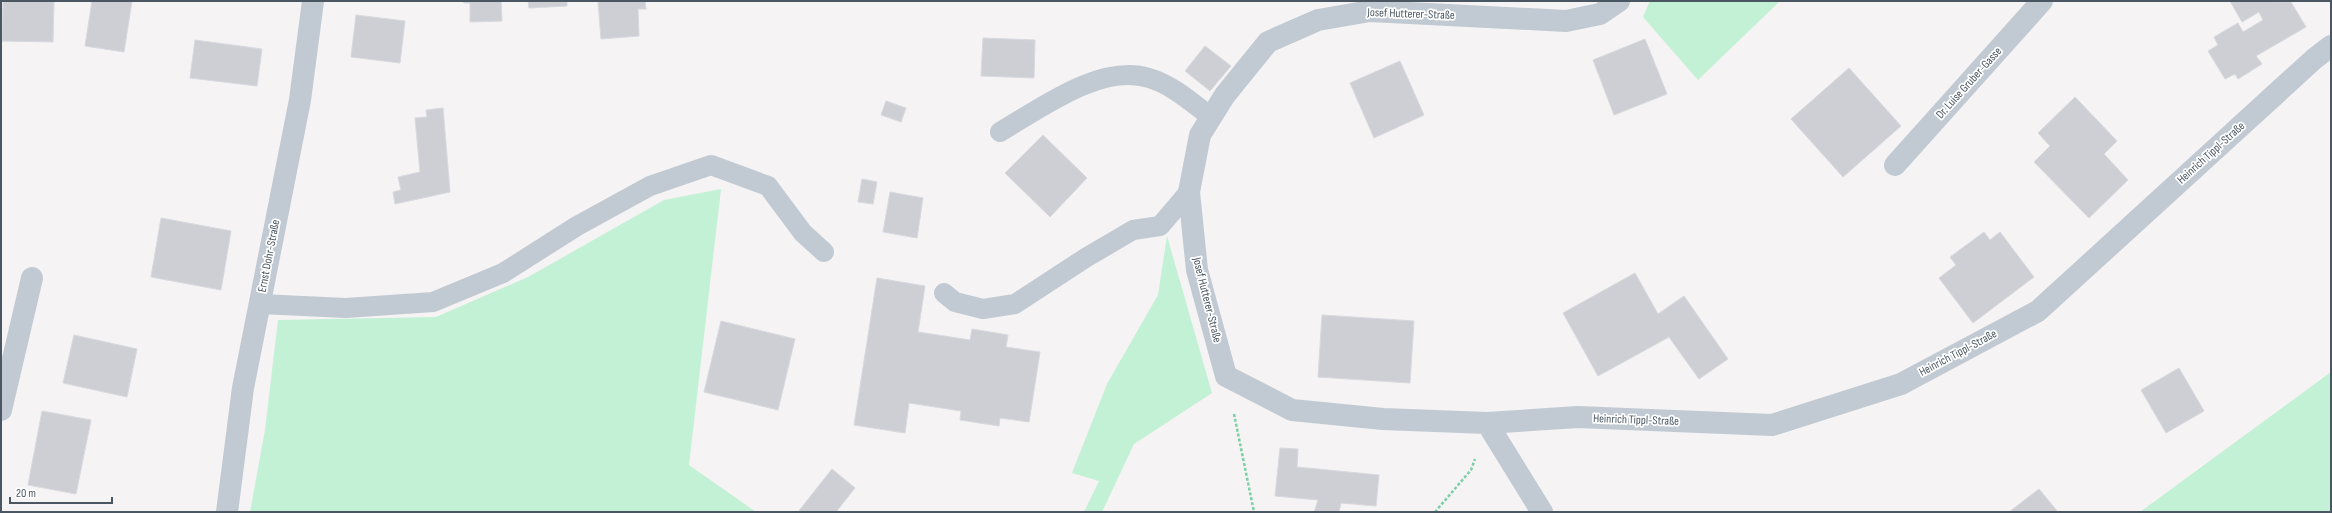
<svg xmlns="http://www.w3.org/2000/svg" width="2332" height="513" viewBox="0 0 2332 513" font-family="'Sofia Sans Condensed',sans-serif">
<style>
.green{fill:#c3f1d5}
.building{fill:#cdcfd5;stroke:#d7d9de}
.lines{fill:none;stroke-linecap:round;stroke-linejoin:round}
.path{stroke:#7ad0a6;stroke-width:2.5;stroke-dasharray:3 2;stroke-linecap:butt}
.lane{stroke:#c1cad2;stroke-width:20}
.street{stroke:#c1cad2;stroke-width:22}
.labels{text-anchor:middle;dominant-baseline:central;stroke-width:3.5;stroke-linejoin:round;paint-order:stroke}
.street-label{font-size:12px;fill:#4a5661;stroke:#fff}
</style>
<rect width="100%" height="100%" fill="#f5f3f3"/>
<g class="green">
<polygon points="1650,1 1780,1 1698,80 1643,17"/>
<polygon points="721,189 689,465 756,512 250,512 265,430 278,320 436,317 528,277 664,200"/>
<polygon points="1167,236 1212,393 1134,444 1102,512 1084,512 1099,481 1072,473 1107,384 1158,295"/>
<polygon points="2331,372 2331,512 2140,512"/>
</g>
<g class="building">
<polygon points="3,1 54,1 53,42 2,41"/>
<polygon points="92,1 132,1 124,52 85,46"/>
<polygon points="463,1 501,1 502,21 470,22 470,3 464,3"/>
<polygon points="528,1 567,1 567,6 529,8"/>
<polygon points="598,1 645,1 646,9 638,9 639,36 601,39"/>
<polygon points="2230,1 2291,2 2306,27 2256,56 2262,64 2238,79 2235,74 2225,79 2208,51 2218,45 2214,37 2238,23 2243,32 2263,20 2259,12 2242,22"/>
<polygon points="356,15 405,21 400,63 351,57"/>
<polygon points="983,38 1035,40 1034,78 981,76"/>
<polygon points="1645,39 1667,94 1614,115 1593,60"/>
<polygon points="195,40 262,49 257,86 190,78"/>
<polygon points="1205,46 1231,66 1210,91 1185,71"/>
<polygon points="1400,61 1424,115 1374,138 1350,83"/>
<polygon points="1849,68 1901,126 1843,177 1791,119"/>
<polygon points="2075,97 2117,141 2104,154 2128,180 2089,218 2034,162 2050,146 2038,133"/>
<polygon points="886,101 906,108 901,122 881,115"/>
<polygon points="443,108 450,192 395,204 393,192 401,190 398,177 420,172 415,118 427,117 426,110"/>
<polygon points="1043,135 1087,178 1050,217 1005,173"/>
<polygon points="862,179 877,182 873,204 858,202"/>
<polygon points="890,192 923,198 917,238 883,232"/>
<polygon points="161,218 231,231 221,290 151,277"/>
<polygon points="1984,232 1990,240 2000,232 2034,277 1973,323 1939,278 1956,265 1950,257"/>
<polygon points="1635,273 1658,314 1684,296 1728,359 1699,379 1669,337 1598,376 1563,313"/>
<polygon points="877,278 925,286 918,332 970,340 972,329 1008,335 1006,347 1040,352 1029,422 1000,418 999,426 960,420 961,411 909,403 905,433 854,425"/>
<polygon points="1322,315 1414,321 1410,383 1318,377"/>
<polygon points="721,321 795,339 778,410 704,392"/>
<polygon points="74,335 137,349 127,397 63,383"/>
<polygon points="2179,368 2204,411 2166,433 2141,390"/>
<polygon points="42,411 91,420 76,494 28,485"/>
<polygon points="1280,448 1298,449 1297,467 1379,475 1376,506 1341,503 1339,512 1314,512 1318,500 1275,496"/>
<polygon points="832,469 855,488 836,512 798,512"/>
<polygon points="2039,489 2058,512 2009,512"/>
</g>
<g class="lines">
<g class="path">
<polyline points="1234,414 1254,512"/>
<polyline points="1435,512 1471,470 1475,459"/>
</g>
<g class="lane">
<path d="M1000,132C1041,108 1101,63 1149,78C1173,85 1192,103 1211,117"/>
<polyline points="944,293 955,302 983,309 1015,304 1087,257 1133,230 1160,226 1189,192"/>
<polyline points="260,304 346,308 433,302 503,273 577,226 650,186 711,165 768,186 803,233 824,252"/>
</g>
<g class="street">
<polyline points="1895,165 2042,1"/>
<polyline points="1,410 32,278"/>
<polyline points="1487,423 1578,417 1772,425 1901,384 2038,311 2314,59 2331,46"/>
<polyline points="227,512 243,388 300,100 313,1"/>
<polyline points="1542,512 1487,423 1383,419 1292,410 1226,376 1197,270 1189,192 1200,135 1225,95 1268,42 1318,20 1370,11 1566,21 1600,14 1619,1"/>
</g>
</g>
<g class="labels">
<g class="street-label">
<text transform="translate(1411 14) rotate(2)">Josef Hutterer-Straße</text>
<text transform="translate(1969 83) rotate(-48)">Dr. Luise Gruber-Gasse</text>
<text transform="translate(2211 153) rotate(-42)">Heinrich Tippl-Straße</text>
<text transform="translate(269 256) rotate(-79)">Ernst Dohr-Straße</text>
<text transform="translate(1207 300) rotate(76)">Josef Hutterer-Straße</text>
<text transform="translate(1958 353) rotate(-28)">Heinrich Tippl-Straße</text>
<text transform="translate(1636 420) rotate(2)">Heinrich Tippl-Straße</text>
</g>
</g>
<rect width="2332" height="513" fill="none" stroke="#4a5661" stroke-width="4"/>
<path d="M10 497v6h102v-6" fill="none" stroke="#4a5661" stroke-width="2"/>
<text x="16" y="497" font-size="12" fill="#4a5661" stroke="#ffffff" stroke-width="3" paint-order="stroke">20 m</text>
</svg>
